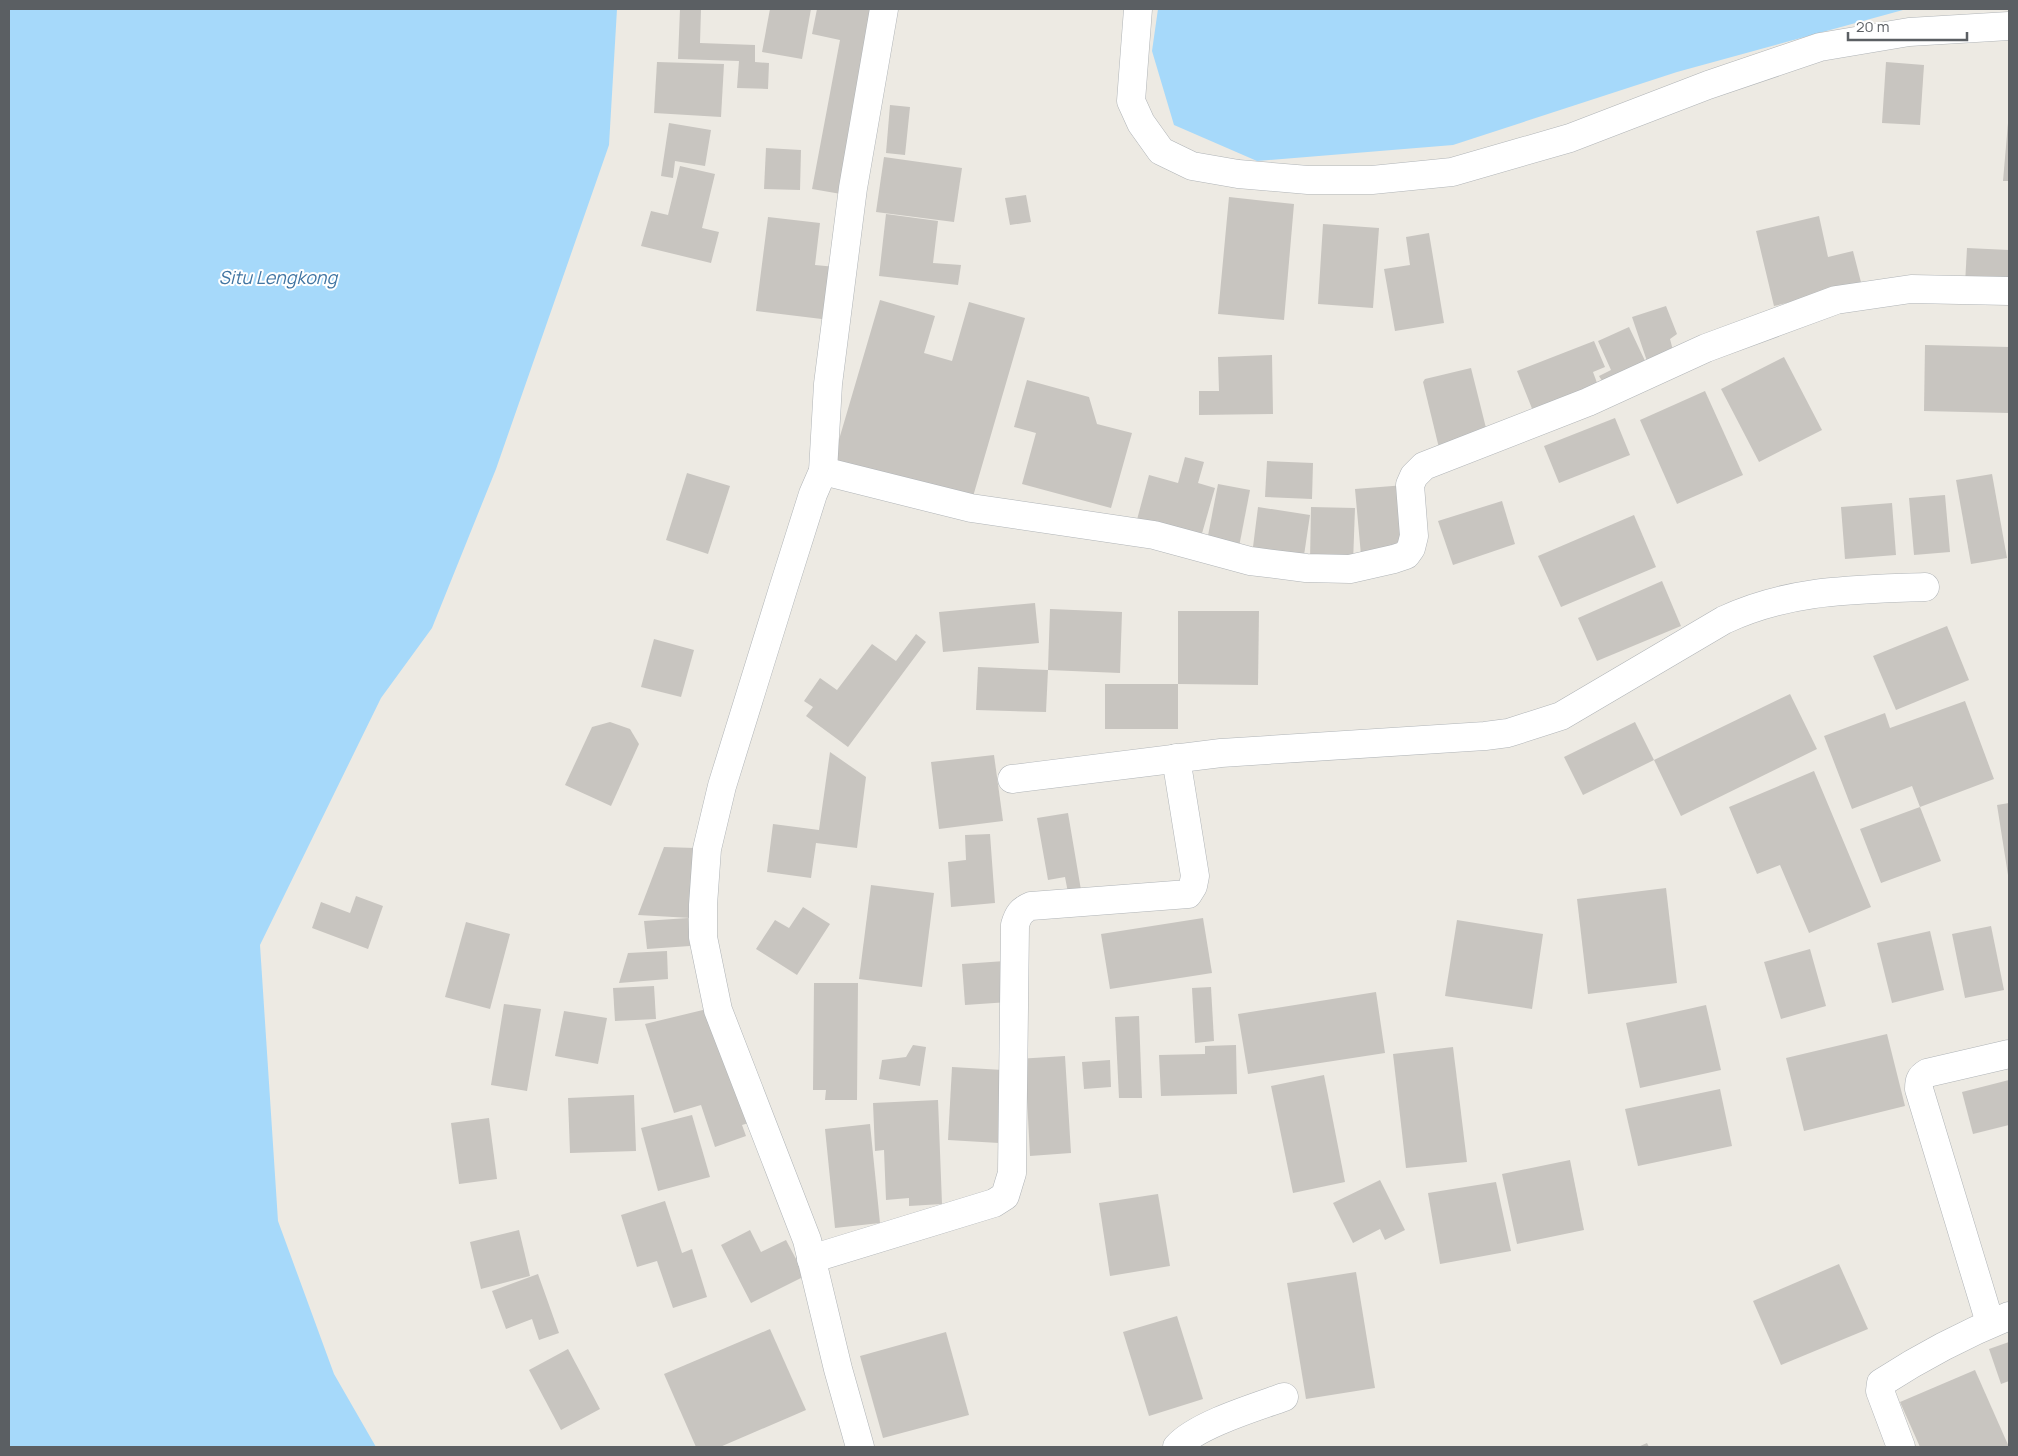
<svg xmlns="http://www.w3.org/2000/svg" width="2018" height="1456" viewBox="0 0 2018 1456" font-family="Manrope,sans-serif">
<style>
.water{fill:#a6d9fa}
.building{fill:#c8c5c0}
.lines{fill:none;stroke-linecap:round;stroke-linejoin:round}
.minor-casing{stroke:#b0b4b7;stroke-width:29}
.minor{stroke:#fff;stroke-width:28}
.labels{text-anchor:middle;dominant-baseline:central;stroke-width:4;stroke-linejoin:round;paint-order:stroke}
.water-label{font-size:18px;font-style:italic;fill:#4175a2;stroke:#fff}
</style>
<rect width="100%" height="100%" fill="#edeae3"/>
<g class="water">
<polygon points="9,9 617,9 609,145 496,469 432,628 381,698 260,945 278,1221 334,1374 376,1447 9,1447"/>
<polygon points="1158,9 1923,9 1903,10 1677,72 1453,145 1257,161 1174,125 1152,51"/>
</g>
<g class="building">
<polygon points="680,9 701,9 700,43 755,45 755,62 769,63 768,89 737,88 739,61 678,59"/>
<polygon points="770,9 811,9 802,59 762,52"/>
<polygon points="817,9 876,9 841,194 812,189 840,40 812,34"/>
<polygon points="657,62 724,64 721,117 654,113"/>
<polygon points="1886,62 1924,65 1920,125 1882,123"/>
<polygon points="890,105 910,107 905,155 886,153"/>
<polygon points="669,123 711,130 705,166 675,161 673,178 661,176"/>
<polygon points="2008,123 2009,123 2009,181 2003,181"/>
<polygon points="766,148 801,150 800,190 764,189"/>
<polygon points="884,157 962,168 954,222 876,212"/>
<polygon points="680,166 715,174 702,228 719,232 711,263 641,246 651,211 668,215"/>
<polygon points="1026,195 1031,222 1010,225 1005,198"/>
<polygon points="1229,197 1294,204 1284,320 1218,314"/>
<polygon points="886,214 938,221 933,263 961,265 958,285 879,276"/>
<polygon points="1819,216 1828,257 1853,251 1862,286 1774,306 1756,231"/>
<polygon points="768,217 820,223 815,265 836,267 830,320 756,311"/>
<polygon points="1323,224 1379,228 1373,308 1318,304"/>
<polygon points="1429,233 1444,323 1395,331 1384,269 1410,265 1406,237"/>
<polygon points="1967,248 2009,250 2009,287 1965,284"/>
<polygon points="880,300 935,316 924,353 952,361 969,302 1025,318 972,500 833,460"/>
<polygon points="1666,306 1677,334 1670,339 1675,358 1649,367 1632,317"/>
<polygon points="1629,327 1647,365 1604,384 1599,376 1611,370 1598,341"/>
<polygon points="1594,341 1605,367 1593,372 1600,391 1535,416 1517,371"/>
<polygon points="1925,345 2009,347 2009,413 1924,411"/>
<polygon points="1272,355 1273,414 1199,415 1199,391 1219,391 1218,357"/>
<polygon points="1784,357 1822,430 1759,462 1721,389"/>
<polygon points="1471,368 1488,436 1439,448 1423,382 1425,379"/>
<polygon points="1027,380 1089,397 1097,424 1132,433 1111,508 1022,484 1036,433 1014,427"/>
<polygon points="1705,391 1743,475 1677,504 1640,420"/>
<polygon points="1615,418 1630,455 1559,483 1544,446"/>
<polygon points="1185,457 1204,462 1198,483 1215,488 1199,544 1135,527 1149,475 1178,483"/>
<polygon points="1267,461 1313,463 1312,499 1265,497"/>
<polygon points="687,473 730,486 708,554 666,540"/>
<polygon points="1992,474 2007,558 1971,564 1956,480"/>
<polygon points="1218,484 1250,490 1238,552 1206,546"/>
<polygon points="1405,485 1401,552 1361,555 1355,489"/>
<polygon points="1945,495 1950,552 1914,555 1909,498"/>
<polygon points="1502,501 1515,544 1453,565 1438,521"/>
<polygon points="1892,503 1896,555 1845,559 1841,507"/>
<polygon points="1258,507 1310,515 1303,562 1252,555"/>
<polygon points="1311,507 1355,508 1353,563 1310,562"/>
<polygon points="1634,515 1656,567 1561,607 1538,556"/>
<polygon points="1662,581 1681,626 1597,661 1578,618"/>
<polygon points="1035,603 1039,643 943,652 939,612"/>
<polygon points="1050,609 1122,612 1120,673 1048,670"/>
<polygon points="1178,611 1259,611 1258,685 1178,684"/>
<polygon points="1947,626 1969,680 1896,710 1873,656"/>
<polygon points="916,634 926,642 848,747 806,716 813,707 804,701 820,678 837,690 872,644 896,661"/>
<polygon points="654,639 694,650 681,697 641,687"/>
<polygon points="978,667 1048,670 1046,712 976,710"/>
<rect x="1105" y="684" width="73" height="45"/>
<polygon points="1790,694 1817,749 1681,816 1654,760"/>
<polygon points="1965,701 1994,779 1920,807 1912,786 1852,809 1824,736 1885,713 1890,728"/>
<polygon points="610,722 630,729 639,744 611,806 565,785 592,727"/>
<polygon points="1635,722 1654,760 1583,795 1564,757"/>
<polygon points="830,752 866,777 857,848 816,843 811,878 767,872 773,824 819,830"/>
<polygon points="994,755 1003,821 939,829 931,762"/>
<polygon points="1814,771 1871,907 1809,933 1780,865 1757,874 1729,807"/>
<polygon points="2009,803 2009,874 2008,875 1997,805"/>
<polygon points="1920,807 1941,861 1881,883 1860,829"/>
<polygon points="1068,813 1082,896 1069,898 1065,877 1048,880 1037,818"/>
<polygon points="990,834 995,903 951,907 948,862 966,860 965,835"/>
<polygon points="664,847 695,848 691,918 638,915"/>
<polygon points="871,885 934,893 922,987 859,979"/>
<polygon points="1666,888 1677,983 1588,994 1577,899"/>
<polygon points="356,896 383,906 368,949 312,928 321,902 350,913"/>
<polygon points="803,907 830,924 797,975 756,949 775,920 789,928"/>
<polygon points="688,918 690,946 647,949 644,921"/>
<polygon points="1203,918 1212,973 1110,989 1101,934"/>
<polygon points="1457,920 1543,934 1532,1009 1445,996"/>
<polygon points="466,922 510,934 490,1009 445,997"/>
<polygon points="1991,926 2004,990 1965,998 1952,934"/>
<polygon points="1930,931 1944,990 1892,1003 1877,943"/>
<polygon points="1810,949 1826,1006 1781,1019 1764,962"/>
<polygon points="667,951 668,979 619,983 628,953"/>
<polygon points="1005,961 1009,1002 965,1005 962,964"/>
<polygon points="814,983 858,983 857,1100 825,1100 826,1090 813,1090"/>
<polygon points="654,986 656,1019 615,1021 613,988"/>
<polygon points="1211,987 1214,1041 1195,1043 1192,988"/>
<polygon points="1376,992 1385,1053 1248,1074 1238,1014"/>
<polygon points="504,1004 541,1009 527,1091 491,1085"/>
<polygon points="1706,1005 1721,1070 1640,1088 1626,1023"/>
<polygon points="707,1009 755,1121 742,1125 746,1136 715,1147 701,1105 674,1113 645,1024"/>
<polygon points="564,1011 607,1018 598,1064 555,1056"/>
<polygon points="1139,1016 1142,1098 1119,1098 1115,1017"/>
<polygon points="1887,1034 1905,1106 1804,1131 1786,1058"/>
<polygon points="913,1045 926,1047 920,1086 879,1079 882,1060 906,1057"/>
<polygon points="1236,1045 1237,1094 1161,1096 1159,1055 1205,1054 1205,1046"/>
<polygon points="1453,1047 1467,1162 1406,1168 1393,1054"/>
<polygon points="1065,1056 1071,1153 1030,1156 1027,1098 1019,1098 1017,1059"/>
<polygon points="1110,1060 1111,1087 1084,1089 1082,1062"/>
<polygon points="952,1067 1003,1070 999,1143 948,1140"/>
<polygon points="1324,1075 1345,1182 1293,1193 1271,1086"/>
<polygon points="2009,1080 2009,1125 1973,1134 1962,1092"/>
<polygon points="1720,1089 1732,1146 1638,1166 1625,1109"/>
<polygon points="634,1095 636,1151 570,1153 568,1098"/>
<polygon points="938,1100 942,1204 909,1206 909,1198 886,1200 884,1150 875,1151 873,1103"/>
<polygon points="692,1115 710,1177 658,1191 641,1128"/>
<polygon points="489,1118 497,1179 459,1184 451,1123"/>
<polygon points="870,1124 880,1223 835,1228 825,1129"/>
<polygon points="1570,1160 1584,1230 1517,1244 1502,1174"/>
<polygon points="1380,1180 1405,1230 1385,1240 1380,1229 1353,1243 1333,1203"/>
<polygon points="1496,1182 1511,1251 1440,1264 1428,1193"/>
<polygon points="1158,1194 1170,1266 1110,1276 1099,1203"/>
<polygon points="665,1201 682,1253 692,1249 707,1297 673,1308 657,1261 637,1267 621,1215"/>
<polygon points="519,1230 530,1276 481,1289 470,1242"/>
<polygon points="750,1230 761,1252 786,1240 805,1276 751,1303 721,1245"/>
<polygon points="1839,1264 1868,1329 1781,1365 1753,1301"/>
<polygon points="1356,1272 1375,1388 1306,1399 1287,1283"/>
<polygon points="538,1274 559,1333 539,1340 532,1319 506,1329 492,1291"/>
<polygon points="1177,1316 1203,1399 1149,1416 1123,1332"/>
<polygon points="770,1329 806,1410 720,1447 696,1447 664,1374"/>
<polygon points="946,1332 969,1415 883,1438 860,1356"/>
<polygon points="2009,1342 2009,1381 2001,1384 1989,1349"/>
<polygon points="568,1349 600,1409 561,1430 529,1370"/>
<polygon points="1975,1370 2009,1447 1920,1447 1900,1402"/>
<polygon points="1647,1443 1649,1447 1638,1447"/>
</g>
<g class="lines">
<defs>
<g id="minor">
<polyline points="1138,9 1131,101 1141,123 1161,151 1192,166 1238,174 1308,180 1372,180 1452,172 1570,138 1708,85 1820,47 1909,32 2009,26"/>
<polyline points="823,471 971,508 1154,535 1250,561 1306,568 1350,569 1394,559 1406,555 1411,548 1414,536 1410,485 1414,476 1424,466 1588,402 1706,348 1836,300 1911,289 2009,291"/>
<path d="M1012,779L1221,753L1485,736L1508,733L1561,716L1724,620C1790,589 1854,590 1925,587"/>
<path d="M811,1259L994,1203L1005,1196L1012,1173L1015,925C1018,915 1021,910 1031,906L1188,894L1193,886L1195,876L1176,758"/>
<path d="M1990,1323L1919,1089C1919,1081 1920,1077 1927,1073L2009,1054"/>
<polyline points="860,1447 838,1369 807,1240 718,1010 703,937 703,905 707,849 722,786 783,589 813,494 823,471 828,384 853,188 884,9"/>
<path d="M1177,1447C1196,1425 1256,1407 1284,1397"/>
<path d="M1901,1447L1880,1391L1881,1383C1921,1357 1965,1334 2009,1316"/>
</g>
</defs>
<use href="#minor" class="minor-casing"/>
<use href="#minor" class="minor"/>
</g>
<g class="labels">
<g class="water-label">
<text x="278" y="277">Situ Lengkong</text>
</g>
</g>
<rect width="2018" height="1456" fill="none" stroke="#5b5f63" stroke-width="20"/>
<path d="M1848 32v8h119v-8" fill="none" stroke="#5b5f63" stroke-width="2.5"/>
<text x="1856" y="32" font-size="15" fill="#5b5f63" stroke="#ffffff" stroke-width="4" paint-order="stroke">20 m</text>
</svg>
